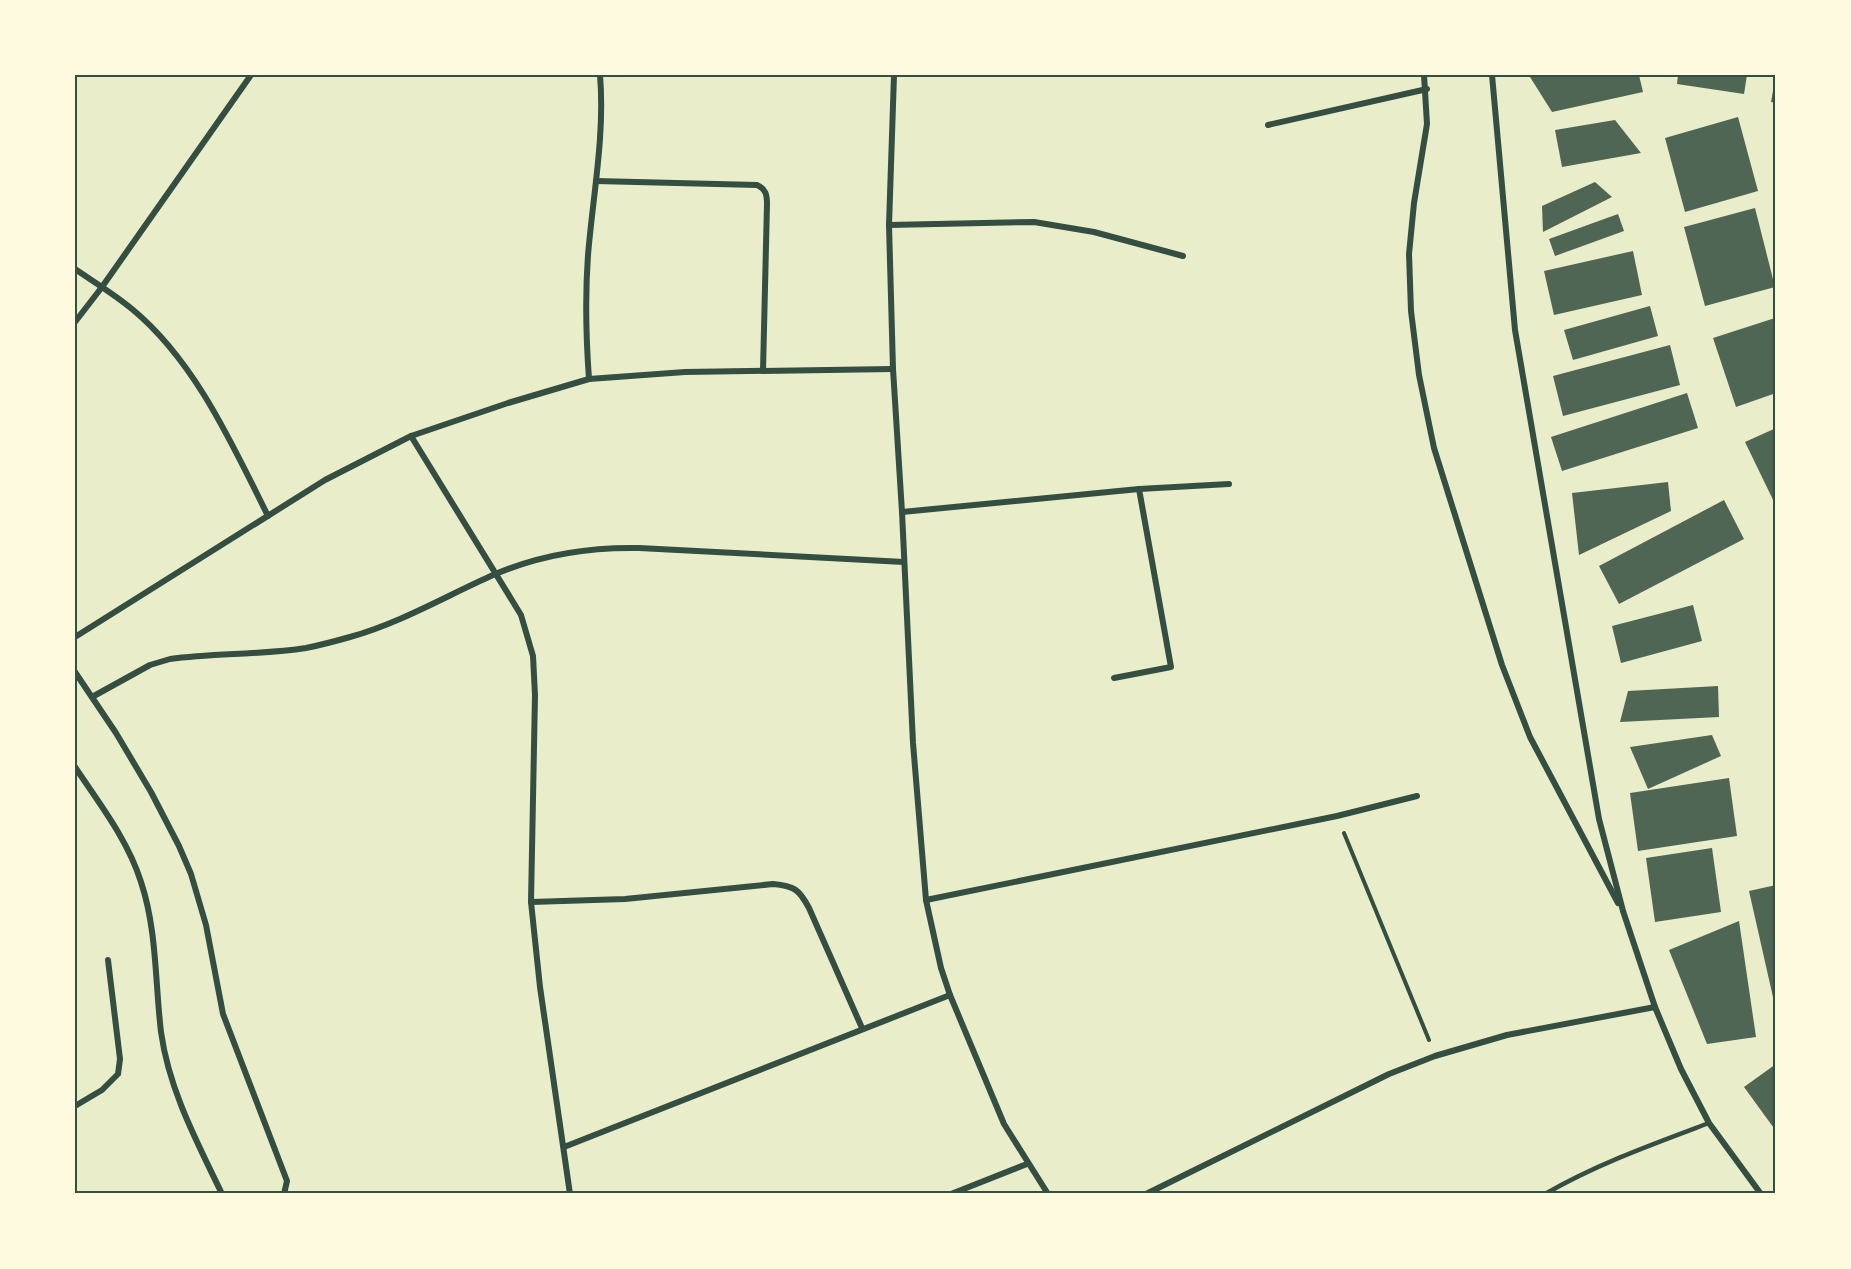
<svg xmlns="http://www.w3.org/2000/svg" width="1851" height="1269" viewBox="0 0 1851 1269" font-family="Merriweather,serif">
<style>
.building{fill:#4f6655}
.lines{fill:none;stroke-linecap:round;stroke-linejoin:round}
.path{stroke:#344e41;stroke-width:4}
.service{stroke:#344e41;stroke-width:4.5}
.minor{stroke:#344e41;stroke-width:6}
.neatline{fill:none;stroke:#344e41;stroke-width:2}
</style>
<rect width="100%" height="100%" fill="#e9edc9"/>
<g class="building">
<polygon points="1541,75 1639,75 1643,92 1552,112 1530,77"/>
<polygon points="1678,75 1747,75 1744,94 1677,84"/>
<polygon points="1775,79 1776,79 1776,103 1771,102"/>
<polygon points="1738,117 1758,191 1685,212 1665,138"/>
<polygon points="1615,120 1641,153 1562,167 1555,130"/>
<polygon points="1595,182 1612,197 1543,232 1542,206"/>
<polygon points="1755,208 1775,287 1705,306 1684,227"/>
<polygon points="1618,214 1624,231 1555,256 1549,239"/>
<polygon points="1633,251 1642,295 1554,315 1544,271"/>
<polygon points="1650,306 1658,336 1573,360 1564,330"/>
<polygon points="1775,318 1776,393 1736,407 1713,338"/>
<polygon points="1670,345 1680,385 1563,416 1553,376"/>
<polygon points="1687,393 1698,428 1562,471 1551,437"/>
<polygon points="1776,428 1776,506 1745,442"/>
<polygon points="1668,482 1671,511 1579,555 1572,493"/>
<polygon points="1724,500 1744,539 1619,604 1599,566"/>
<polygon points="1693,605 1702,641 1621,663 1612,626"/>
<polygon points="1718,686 1719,717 1620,722 1628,691"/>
<polygon points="1712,735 1721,756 1648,789 1630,747"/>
<polygon points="1729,778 1737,836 1638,851 1630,793"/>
<polygon points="1712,848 1721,912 1655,922 1646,858"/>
<polygon points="1776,885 1776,1006 1775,1006 1749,891"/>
<polygon points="1739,921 1756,1037 1707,1044 1669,950"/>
<polygon points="1776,1064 1776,1131 1744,1087"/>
</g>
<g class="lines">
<polyline class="path" points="1344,833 1429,1040"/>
<path class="service" d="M1545,1194C1597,1164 1653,1144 1709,1123"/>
<g class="minor">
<polyline points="894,75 889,225 893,369 902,512 913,743 926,900 941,968 950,995 1004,1124 1048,1194"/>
<polyline points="1424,75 1427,124 1414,203 1409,254 1411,311 1419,375 1434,448 1502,665 1530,737 1618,903"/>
<polyline points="1492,75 1515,330 1599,819 1623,911 1655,1007 1681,1069 1709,1123 1761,1194"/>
<polyline points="1268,125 1427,89"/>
<path d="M596,181L757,185C766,189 767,195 767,204L763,371"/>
<polyline points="889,225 1034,222 1094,232 1183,256"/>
<path d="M75,269C94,282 114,294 132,309C195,361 232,444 268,516"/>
<polyline points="75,322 102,287 251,75"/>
<path d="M589,379C586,338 585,296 588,255C593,195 605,135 600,75"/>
<polyline points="411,436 521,615 533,656 535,695 531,902 540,987 570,1194"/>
<polyline points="902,512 1139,489 1229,484"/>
<polyline points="75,637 325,480 411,436 508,403 589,379 685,372 893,369"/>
<polyline points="75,672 116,733 151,792 179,846 191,874 206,925 223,1014 287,1181 284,1194"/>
<polyline points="1114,678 1171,667 1139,489"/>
<path d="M92,697L150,665L170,659C215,653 261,655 306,648C321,645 336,641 350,637C400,623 446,596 493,575C539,555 589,547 639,548L904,562"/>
<path d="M75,767C99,803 128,840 141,882C157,930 155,982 161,1032C169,1090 197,1142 222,1194"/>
<polyline points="926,900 1337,816 1417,796"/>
<path d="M531,902L625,899L773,884C794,886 799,889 809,908L862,1028"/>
<polyline points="75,1106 102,1090 118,1074 120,1059 108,960"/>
<polyline points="564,1147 950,995"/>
<polyline points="951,1194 1027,1164"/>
<polyline points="1146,1194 1389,1074 1435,1056 1507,1035 1655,1007"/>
</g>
</g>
<rect width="1851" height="1269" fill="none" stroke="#fefae0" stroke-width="153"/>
<rect x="76" y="76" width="1698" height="1116" class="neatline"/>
</svg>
